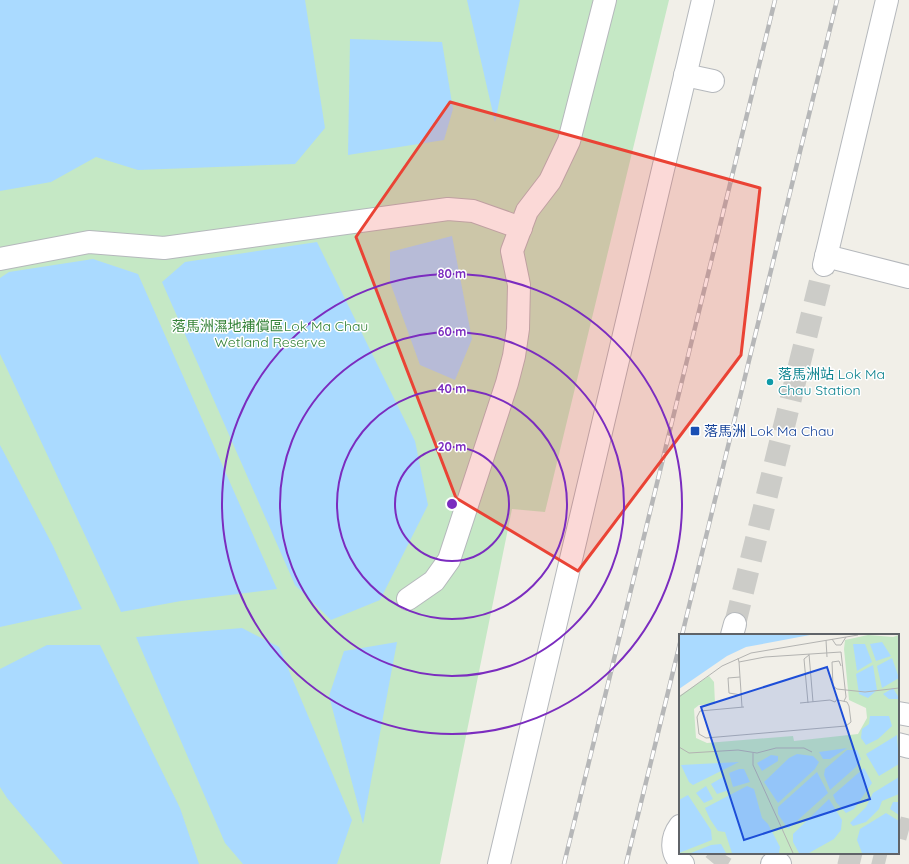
<svg xmlns="http://www.w3.org/2000/svg" width="909" height="864" viewBox="0 0 909 864" font-family="Quicksand,'Noto Sans SC',sans-serif">
<style>
.green{fill:#c5e8c5}
.water{fill:#aadaff}
.lines{fill:none;stroke-linecap:round;stroke-linejoin:round}
.minor-tunnel{stroke:#ccccc8;stroke-width:22;stroke-dasharray:22 11;stroke-linecap:butt}
.minor-casing{stroke:#b5b8bc;stroke-width:24}
.minor{stroke:#fff;stroke-width:22}
.rail-casing{stroke:#b6b7b8;stroke-width:4.5}
.rail{stroke:#fff;stroke-width:3;stroke-dasharray:9;stroke-linecap:butt}
.marked{fill:#ea4335;fill-opacity:0.2;stroke:#ea4335;stroke-width:3;stroke-linejoin:round}
.ring{fill:none;stroke:#7b2cbf;stroke-width:2}
.culture-dot{fill:#0f9aa8;stroke:#fff;stroke-width:1.5}
.transit-dot{fill:#1a4fb4;stroke:#fff;stroke-width:1.5}
.labels{text-anchor:middle;dominant-baseline:central;stroke-width:3;stroke-linejoin:round;paint-order:stroke}
.park-label{font-size:14px;fill:#348238;stroke:#fff}
.culture-label{font-size:14px;fill:#0d838f;stroke:#fff;text-anchor:start}
.transit-label{font-size:14px;fill:#164399;stroke:#fff;text-anchor:start}
.inset-road{fill:none;stroke:#b3b3b1;stroke-width:1}
.view{fill:#1d4ed8;fill-opacity:0.15;stroke:#1d4ed8;stroke-width:2}
.inset-edge{fill:none;stroke:#5f6368;stroke-width:2}
.centre{fill:#7b2cbf;stroke:#fff;stroke-width:2}
.ring-label{font-size:12px;text-anchor:middle;font-weight:bold;fill:#7b2cbf;stroke:#fff;stroke-width:3;stroke-linejoin:round;paint-order:stroke}
</style>
<rect width="100%" height="100%" fill="#f1efe8"/>
<polygon class="green" points="0,0 669,0 545,512 512,509 440,864 0,864"/>
<g class="water">
<polygon points="0,0 305,0 325,128 295,164 138,170 96,157 51,182 0,191"/>
<polygon points="467,0 520,0 495,122"/>
<polygon points="350,39 442,42 453,109 444,140 348,155"/>
<polygon points="452,236 472,339 455,380 420,365 390,282 390,252"/>
<polygon points="317,242 415,441 428,505 380,600 331,620 295,585 162,282 185,262"/>
<polygon points="93,259 138,274 277,589 181,601 121,612 0,354 0,278 9,272"/>
<polygon points="0,445 53,546 82,609 0,627"/>
<polygon points="242,628 279,647 352,820 337,864 243,864 225,843 136,637"/>
<polygon points="397,642 363,824 329,696 344,651"/>
<polygon points="47,645 100,645 180,808 199,864 63,864 7,798 0,787 0,669"/>
</g>
<g class="lines">
<g class="minor-tunnel">
<polyline points="735,624 824,265"/>
<polyline points="898,827 909,830"/>
<polyline points="840,853 885,864"/>
<polyline points="714,864 719,858 722,853"/>
</g>
<defs>
<g id="minor">
<polyline points="685,75 713,81"/>
<polyline points="826,256 909,277"/>
<polyline points="0,259 89,242 164,248 448,209 473,211 521,228"/>
<polyline points="824,265 887,0"/>
<polyline points="408,599 434,581 449,560 507,383 514,356 518,329 519,285 512,251 527,211 550,181 569,141 605,0"/>
<polyline points="732,635 735,624"/>
<polyline points="898,713 909,715"/>
<polyline points="898,744 909,747"/>
<path d="M680,826C671,838 670,854 683,864"/>
<polyline points="499,864 703,0"/>
<polyline points="772,864 780,864"/>
</g>
</defs>
<use href="#minor" class="minor-casing"/>
<use href="#minor" class="minor"/>
<defs>
<g id="rail">
<polyline points="682,635 837,0"/>
<polyline points="564,864 775,0"/>
<polyline points="626,864 680,643"/>
</g>
</defs>
<use href="#rail" class="rail-casing"/>
<use href="#rail" class="rail"/>
</g>
<path class="marked" d="M450,102L760,188L741,355L578,571L456,498L356,237Z"/>
<g class="ring">
<circle cx="452" cy="504" r="57"/>
<circle cx="452" cy="504" r="115"/>
<circle cx="452" cy="504" r="172"/>
<circle cx="452" cy="504" r="230"/>
</g>
<circle class="culture-dot" cx="770" cy="382" r="4"/>
<rect class="transit-dot" x="690" y="426" width="10" height="10" rx="2"/>
<g class="labels">
<g class="park-label">
<text x="270" y="326">落馬洲濕地補償區Lok Ma Chau<tspan x="270" dy="16">Wetland Reserve</tspan></text>
</g>
<g class="culture-label">
<text x="778" y="374">落馬洲站 Lok Ma<tspan x="778" dy="16">Chau Station</tspan></text>
</g>
<g class="transit-label">
<text x="704" y="431">落馬洲 Lok Ma Chau</text>
</g>
</g>
<g transform="translate(679 634)">
<rect width="220" height="220" fill="#f1efe8"/>
<path d="M189,1L214,3L220,1V219H0V62L30,42L35,48L36,70L20,71L15,75L17,104L28,109L114,102L115,107L179,100L188,84L187,74L170,66L165,15L166,6Z" fill="#c5e8c5"/>
<path d="M0,1H131L67,13L48,22L0,55ZM203,8L212,22L197,27L191,10ZM174,10H186L193,28L178,37ZM213,24L220,44L203,54L198,32ZM194,31L198,56L189,64L180,60L177,40ZM214,54L220,64V65H210L204,60ZM191,82H210L213,92L199,105L187,111L182,104L183,95L190,90ZM218,101L220,130L200,142L187,120ZM168,114L151,125H144L140,118ZM168,116H178L182,125L177,133L151,156L145,141L146,135ZM118,120L134,122L140,128L136,135L99,169L85,148L110,124ZM92,121L99,122V127L83,137L78,129ZM60,128L14,151L10,148L2,131ZM185,134L193,149L175,175L167,179L157,168L154,161ZM60,135H65L71,148L54,153L50,139ZM138,138L149,159L109,195L99,180V173ZM44,143L50,156L38,160L32,150ZM220,143V160L203,167L200,175L187,188L174,192L171,189L187,173L194,159ZM27,152L34,165L25,169L17,159ZM68,152L75,155L83,184L89,190L101,213L100,219H53L46,198L39,197L31,185L26,174ZM9,161L32,196L33,206L0,219V166ZM150,165L163,186L162,196L155,205L130,219H120L114,208V200ZM214,168H220V181L211,175ZM207,179L220,187V219H183L178,206L181,195ZM42,210L47,219H12L32,211Z" fill="#aadaff"/>
<path class="inset-road" d="M153,5L157,11H162L167,3M147,6L148,23M130,20L134,68M59,24L60,28L86,23L162,18L167,63L165,67M60,28L63,73M162,32L160,27L153,28L154,52L158,55L186,58L220,54M61,43L49,44L50,59L62,61M0,63L43,32L72,19L179,1M121,69L151,66L156,68L159,64M129,69L125,25L130,21M65,73L21,77L18,83L20,100L27,104L167,92L172,88L170,72L168,68L159,66M0,113L10,119L59,116L78,119L97,114H125L133,118M74,119V131L114,219"/>
<path class="view" d="M148,33L191,165L65,206L22,73Z"/>
<rect width="220" height="220" class="inset-edge"/>
</g>
<circle cx="452" cy="504" r="6" class="centre"/>
<g class="ring-label">
<text x="452" y="278">80 m</text>
<text x="452" y="336">60 m</text>
<text x="452" y="393">40 m</text>
<text x="452" y="451">20 m</text>
</g>
</svg>
